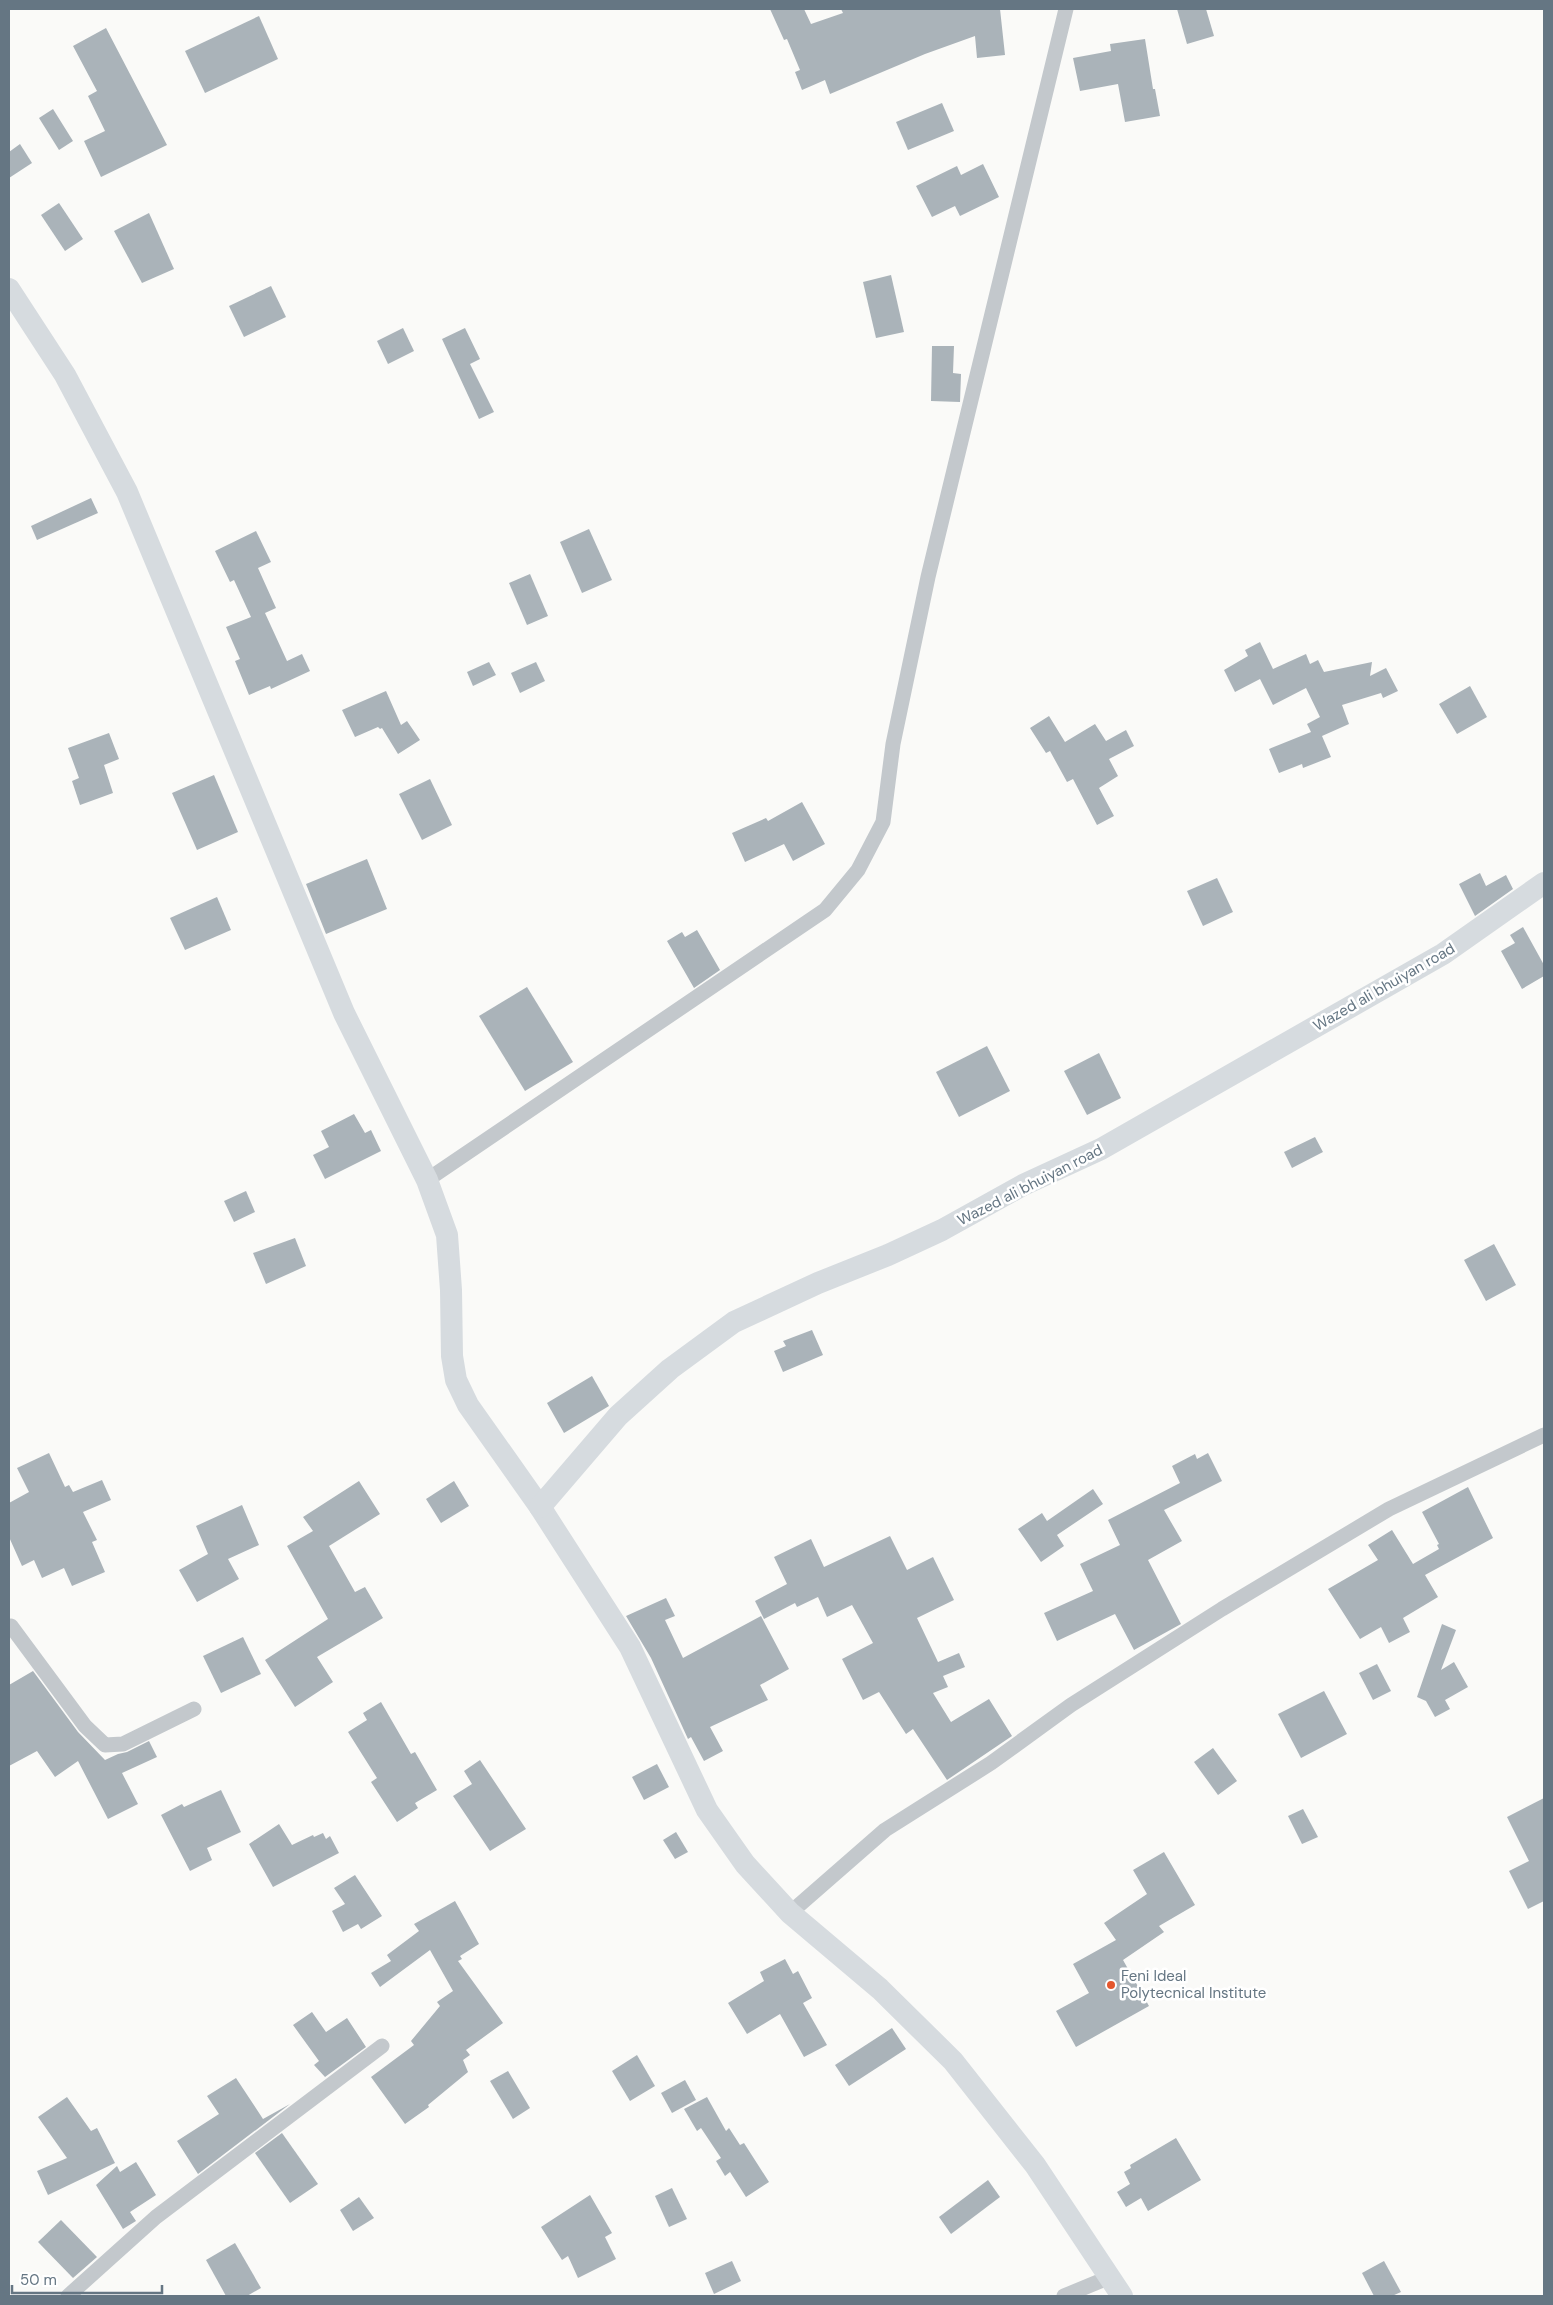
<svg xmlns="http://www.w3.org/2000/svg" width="1553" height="2305" viewBox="0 0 1553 2305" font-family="'DM Sans',sans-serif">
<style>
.building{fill:#aab3b9}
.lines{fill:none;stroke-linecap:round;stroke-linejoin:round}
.street{stroke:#c3c8cc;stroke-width:15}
.secondary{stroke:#d6dbdf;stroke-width:22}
.poi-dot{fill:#e4572e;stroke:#fff;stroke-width:2}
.labels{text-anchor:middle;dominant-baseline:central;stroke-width:5;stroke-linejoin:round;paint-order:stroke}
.street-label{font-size:15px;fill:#657683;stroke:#fff}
.poi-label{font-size:15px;fill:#657683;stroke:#fff;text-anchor:start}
</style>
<rect width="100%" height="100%" fill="#fafaf8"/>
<g class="building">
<polygon points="770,9 804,9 811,24 843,13 841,9 1000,9 1005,55 977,58 975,36 925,54 830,94 825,80 802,90 795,72 800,70 787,39 784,40"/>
<polygon points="1177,9 1206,9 1214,36 1187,44"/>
<polygon points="259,16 278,59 205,93 185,51"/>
<polygon points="106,28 167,145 101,177 84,141 105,131 88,96 97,91 73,46"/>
<polygon points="1145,39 1153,89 1155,89 1160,116 1125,122 1118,84 1080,91 1073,58 1111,51 1110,44"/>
<polygon points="942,103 954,131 908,150 896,122"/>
<polygon points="53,109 73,141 59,150 39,118"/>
<polygon points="20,144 32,163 9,178 9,152"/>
<polygon points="983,164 999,197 960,216 955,206 932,217 916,186 957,166 961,175"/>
<polygon points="59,203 83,239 65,251 41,215"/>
<polygon points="149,213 174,269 142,283 114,231"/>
<polygon points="891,275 904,332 876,338 863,282"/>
<polygon points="271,286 286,317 244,337 229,306"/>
<polygon points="403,328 414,351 388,364 377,341"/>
<polygon points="465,328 480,359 470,364 494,412 479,419 442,339"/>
<polygon points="932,346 954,346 953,373 961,374 960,402 931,401"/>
<polygon points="91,498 98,513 37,540 31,526"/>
<polygon points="589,529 612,580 582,593 560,542"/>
<polygon points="256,531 271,562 258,568 276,608 265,613 287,661 302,654 310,671 271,689 270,686 249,695 235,661 240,659 226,627 251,617 234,580 230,582 215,551"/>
<polygon points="530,574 548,616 527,625 509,583"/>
<polygon points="1260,642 1273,669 1306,654 1310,664 1318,660 1324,672 1372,662 1370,676 1386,668 1398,691 1383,698 1381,693 1342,705 1349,724 1322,736 1331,757 1303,768 1302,764 1279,773 1269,749 1311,732 1307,724 1320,717 1306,688 1273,705 1260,679 1235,692 1224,670 1248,656 1245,650"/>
<polygon points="489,662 496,675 473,686 467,672"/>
<polygon points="536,662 545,681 520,693 511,673"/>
<polygon points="1470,686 1487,717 1457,734 1439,704"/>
<polygon points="386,691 401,725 407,721 420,740 398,754 382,728 380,729 378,727 355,737 342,710"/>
<polygon points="1049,716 1065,742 1095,724 1106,741 1126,730 1134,746 1109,759 1118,776 1099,788 1114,816 1097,825 1073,779 1067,782 1050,751 1046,753 1030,728"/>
<polygon points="109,733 119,759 104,765 113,793 80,805 72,781 79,778 68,748"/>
<polygon points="214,775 238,832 197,850 172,793"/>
<polygon points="430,779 452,825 422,840 399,794"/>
<polygon points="802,802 825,844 793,861 784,844 745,862 732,833 766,818 768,821"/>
<polygon points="367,859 387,909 326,934 306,884"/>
<polygon points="1480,873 1486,886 1506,875 1513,889 1475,916 1459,884"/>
<polygon points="1217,878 1233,912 1203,926 1187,891"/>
<polygon points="217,897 231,930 185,950 170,918"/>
<polygon points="1523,927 1544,965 1544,976 1522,989 1501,951 1515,943 1510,935"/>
<polygon points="697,930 720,970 694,988 667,941 682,932 685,937"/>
<polygon points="527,987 573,1062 525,1091 479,1016"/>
<polygon points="987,1046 1010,1091 959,1117 936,1072"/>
<polygon points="1099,1053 1121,1098 1087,1115 1064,1071"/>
<polygon points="354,1114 365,1133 371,1130 381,1151 325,1179 313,1155 329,1147 321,1131"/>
<polygon points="1315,1137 1323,1152 1292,1168 1284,1152"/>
<polygon points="246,1191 255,1212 234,1222 224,1201"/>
<polygon points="295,1238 306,1266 266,1284 253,1253"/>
<polygon points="1494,1244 1516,1285 1486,1301 1464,1260"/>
<polygon points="812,1330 823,1355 783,1372 774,1351 786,1346 783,1341"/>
<polygon points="592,1376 609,1406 564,1433 547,1403"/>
<polygon points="49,1453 65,1487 69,1485 73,1492 102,1480 111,1500 83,1512 97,1540 92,1542 105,1572 72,1586 64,1568 42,1578 34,1560 22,1566 9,1537 9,1503 29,1492 17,1468"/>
<polygon points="1208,1453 1222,1481 1164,1510 1182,1541 1148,1560 1181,1624 1134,1650 1115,1614 1057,1641 1044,1613 1093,1591 1080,1564 1120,1545 1108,1520 1180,1483 1172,1466 1195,1454 1197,1459"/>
<polygon points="359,1481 380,1514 329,1546 355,1592 365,1587 383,1618 317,1657 333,1682 295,1707 265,1660 328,1619 287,1546 313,1531 303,1517"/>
<polygon points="454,1481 469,1506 441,1523 426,1499"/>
<polygon points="1468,1487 1493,1538 1425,1575 1438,1597 1403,1618 1410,1632 1389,1643 1381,1627 1360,1639 1328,1589 1378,1560 1368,1545 1392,1530 1413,1564 1439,1549 1437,1545 1439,1544 1422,1512"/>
<polygon points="1093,1489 1103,1504 1057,1535 1064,1546 1041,1562 1018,1529 1042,1513 1047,1521"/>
<polygon points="242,1505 259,1545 228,1559 239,1579 197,1602 179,1570 208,1554 196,1526"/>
<polygon points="890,1536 907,1570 933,1557 954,1600 917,1618 938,1662 959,1653 965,1667 943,1676 948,1687 933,1693 951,1722 989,1699 1012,1736 947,1780 913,1729 906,1734 879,1692 863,1700 842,1659 873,1643 852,1605 827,1617 818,1597 797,1607 795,1603 764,1619 755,1601 787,1584 774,1557 811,1539 824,1567"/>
<polygon points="666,1598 675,1616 665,1620 683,1658 761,1616 789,1669 760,1685 768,1700 710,1727 723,1751 704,1761 691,1737 688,1739 651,1658 626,1616"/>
<polygon points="1442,1624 1456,1630 1441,1670 1454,1662 1468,1687 1445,1700 1450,1709 1435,1717 1426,1701 1417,1697"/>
<polygon points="243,1637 261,1674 221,1693 203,1656"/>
<polygon points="1377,1664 1391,1691 1373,1700 1359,1673"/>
<polygon points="33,1671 78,1732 105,1760 118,1754 127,1752 149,1741 157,1757 122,1773 138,1804 108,1819 78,1761 55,1777 37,1751 9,1766 9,1685"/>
<polygon points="1324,1691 1347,1734 1301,1758 1278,1714"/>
<polygon points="381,1702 411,1754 415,1752 437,1790 415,1803 418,1808 397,1822 371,1782 377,1778 348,1732 367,1720 363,1713"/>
<polygon points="1213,1748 1237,1781 1218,1795 1194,1762"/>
<polygon points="480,1760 526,1829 490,1851 453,1796 472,1784 464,1771"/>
<polygon points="657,1764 669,1787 644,1800 632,1777"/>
<polygon points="221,1790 241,1832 207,1848 212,1860 190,1871 161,1815 182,1804 184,1807"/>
<polygon points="1544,1798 1544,1901 1528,1909 1509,1871 1529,1861 1507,1817"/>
<polygon points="1303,1809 1318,1837 1302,1844 1288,1816"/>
<polygon points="279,1824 292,1845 313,1835 314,1837 323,1833 326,1839 330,1836 339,1853 273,1887 249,1844"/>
<polygon points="676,1832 688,1852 675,1859 663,1840"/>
<polygon points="1164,1852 1195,1905 1159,1926 1164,1932 1123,1960 1149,2006 1076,2047 1056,2011 1089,1993 1073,1964 1116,1940 1104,1923 1147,1894 1133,1870"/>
<polygon points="355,1875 382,1916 361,1929 358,1924 343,1932 332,1911 345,1904 334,1888"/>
<polygon points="455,1901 479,1944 460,1956 462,1959 458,1961 503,2023 466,2050 470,2055 463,2060 468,2072 428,2105 429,2107 405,2124 371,2077 414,2045 411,2041 440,2006 437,2002 453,1991 430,1950 380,1987 371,1973 391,1961 387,1955 419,1931 414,1924"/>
<polygon points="785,1959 793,1974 798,1971 812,1998 803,2003 827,2045 804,2057 780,2014 747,2034 728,2003 764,1981 760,1972"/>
<polygon points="312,2012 326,2032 347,2018 366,2047 325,2077 314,2065 319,2061 293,2025"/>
<polygon points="892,2028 906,2049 849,2086 835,2065"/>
<polygon points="637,2055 655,2086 630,2101 612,2071"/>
<polygon points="508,2071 530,2108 513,2119 490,2081"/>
<polygon points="236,2078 263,2119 290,2104 198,2174 177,2141 219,2114 207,2096"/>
<polygon points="685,2080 696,2100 672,2113 661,2093"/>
<polygon points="67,2097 91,2131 97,2128 115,2163 48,2195 37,2171 67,2158 38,2117"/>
<polygon points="707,2097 726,2131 729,2128 740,2145 744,2143 769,2182 746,2197 730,2172 725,2176 716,2161 721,2158 701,2128 697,2131 684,2109"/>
<polygon points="282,2133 318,2184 290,2203 255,2153"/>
<polygon points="1176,2138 1201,2180 1148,2211 1141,2198 1126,2207 1117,2192 1130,2184 1124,2172 1131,2168 1130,2165"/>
<polygon points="136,2162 156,2195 130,2212 136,2221 123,2229 96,2185 117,2166 120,2172"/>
<polygon points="988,2180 1000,2197 951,2234 939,2217"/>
<polygon points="672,2188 687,2219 669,2227 655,2196"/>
<polygon points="590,2195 612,2233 605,2237 616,2259 578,2278 568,2256 562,2260 541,2227"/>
<polygon points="359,2197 374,2218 353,2231 340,2210"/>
<polygon points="61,2220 97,2257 73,2278 38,2242"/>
<polygon points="235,2243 261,2288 247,2296 226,2296 206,2260"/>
<polygon points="732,2261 741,2281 714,2294 705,2273"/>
<polygon points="1384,2261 1401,2292 1392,2296 1374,2296 1362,2273"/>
</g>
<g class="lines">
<g class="street">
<polyline points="427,1180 825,910 858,870 883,822 893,744 928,577 1066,9"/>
<polyline points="9,1627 11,1626 85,1726 105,1745 123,1744 194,1709"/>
<polyline points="790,1913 885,1830 991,1763 1071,1705 1222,1609 1389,1509 1544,1435"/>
<polyline points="68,2296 156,2217 382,2046"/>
<polyline points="1064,2296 1110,2277"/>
</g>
<g class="secondary">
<polyline points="9,289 65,375 127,492 344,1013 427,1180 447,1235 451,1290 452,1356 456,1380 468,1405 540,1507 630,1647 707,1810 745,1864 790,1913 880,1989 953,2061 1035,2165 1122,2296"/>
<polyline points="540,1507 618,1416 670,1369 734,1322 818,1283 888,1255 942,1230 1023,1185 1101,1149 1443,954 1544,883"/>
</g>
</g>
<circle class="poi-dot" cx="1111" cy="1985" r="5"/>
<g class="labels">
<g class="street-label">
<text transform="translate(1384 987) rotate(-30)">Wazed ali bhuiyan road</text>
<text transform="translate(1030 1185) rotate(-27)">Wazed ali bhuiyan road</text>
</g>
<g class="poi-label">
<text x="1121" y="1976">Feni Ideal<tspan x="1121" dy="17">Polytecnical Institute</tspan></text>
</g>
</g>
<rect width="1553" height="2305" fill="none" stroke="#657683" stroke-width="20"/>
<path d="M12 2285v8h150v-8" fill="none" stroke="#657683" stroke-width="2.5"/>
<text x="20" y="2285" font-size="15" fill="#657683" stroke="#ffffff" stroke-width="4" paint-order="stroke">50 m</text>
</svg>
